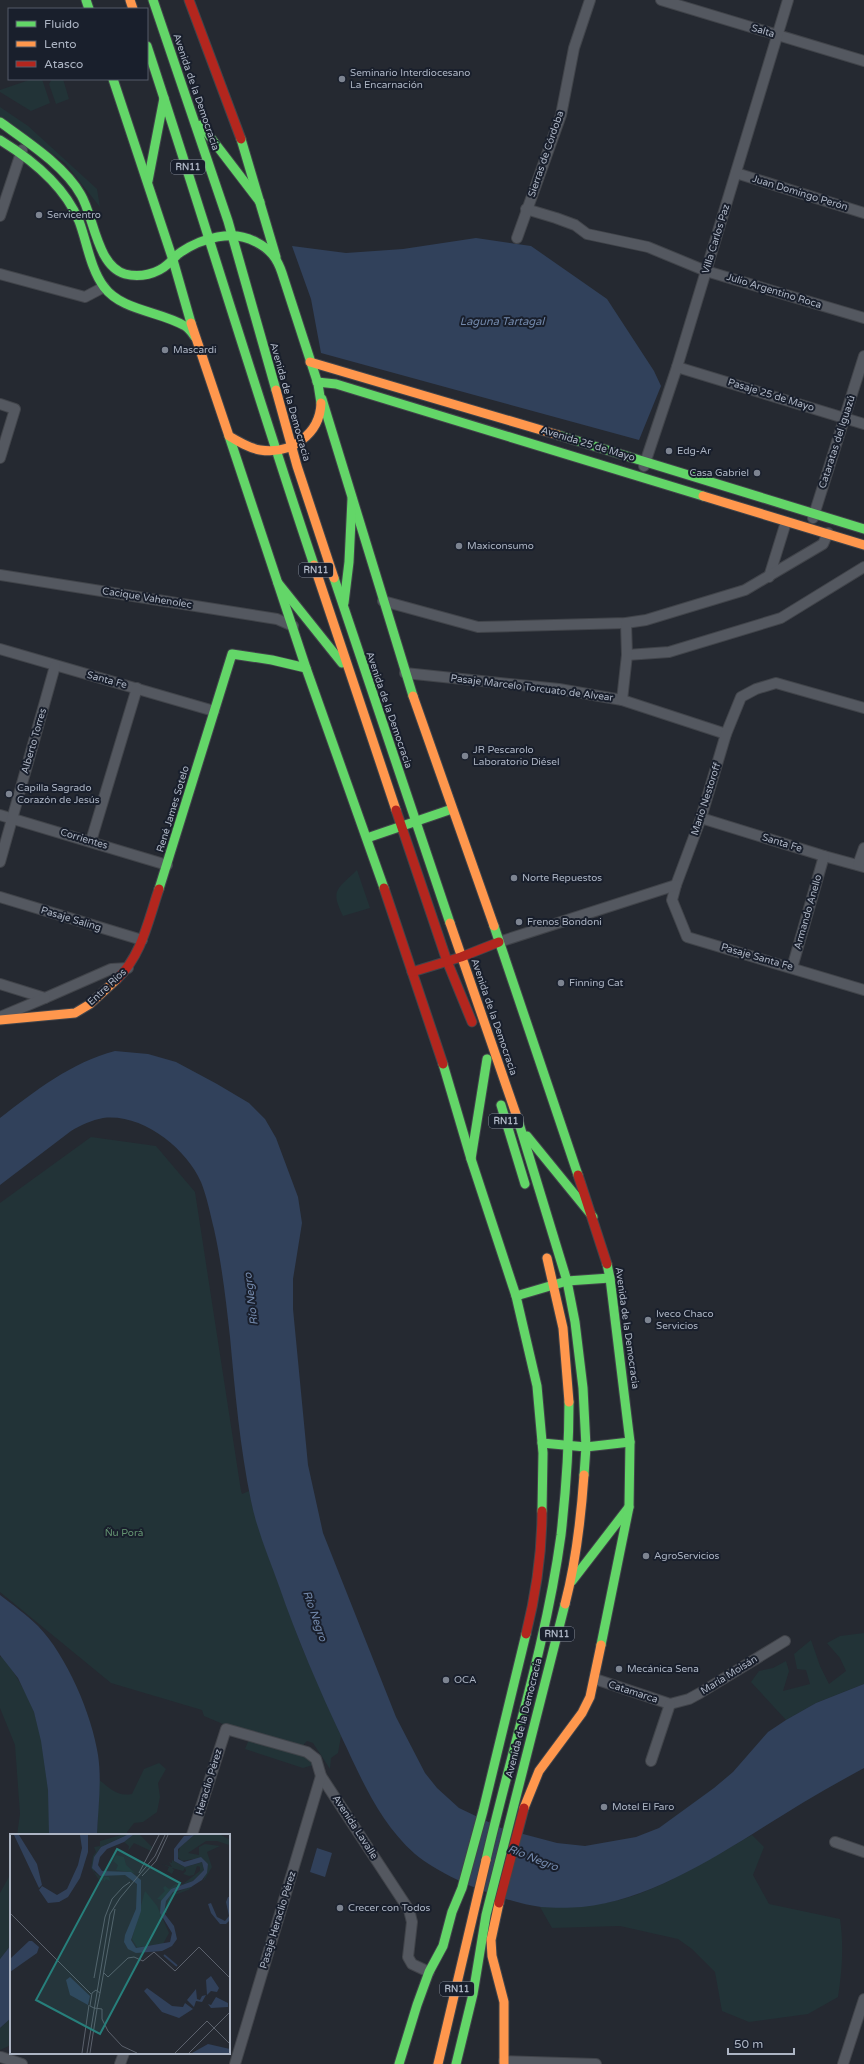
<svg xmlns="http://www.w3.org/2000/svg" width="864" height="2064" viewBox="0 0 864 2064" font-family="'Varela Round',sans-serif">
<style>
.green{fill:#223337}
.water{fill:#31415b}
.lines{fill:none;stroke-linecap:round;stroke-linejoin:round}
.street-casing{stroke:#41444a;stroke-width:12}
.fast-casing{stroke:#41444a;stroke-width:11}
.slow-casing{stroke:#41444a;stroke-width:11}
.jam-casing{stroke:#41444a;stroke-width:11}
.street{stroke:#545860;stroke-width:10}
.fast{stroke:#63d668;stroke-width:9}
.slow{stroke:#ff974d;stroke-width:9}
.jam{stroke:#b3261e;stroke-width:9}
.poi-dot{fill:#7d8491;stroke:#191f2c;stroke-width:1.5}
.labels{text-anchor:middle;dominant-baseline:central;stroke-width:4;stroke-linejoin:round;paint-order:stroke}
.shield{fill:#191f2c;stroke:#818896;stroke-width:1}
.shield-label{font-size:9px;font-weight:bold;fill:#adb5c4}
.street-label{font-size:10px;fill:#adb5c4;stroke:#191f2c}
.poi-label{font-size:10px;fill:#adb5c4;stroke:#191f2c;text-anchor:start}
.park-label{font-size:10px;fill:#659572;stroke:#191f2c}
.water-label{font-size:11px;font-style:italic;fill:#748aad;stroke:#191f2c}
.inset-river{fill:none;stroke:#31415b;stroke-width:2}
.inset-road{fill:none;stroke:#5b616c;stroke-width:1}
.view{fill:#277f7b;fill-opacity:0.15;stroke:#277f7b;stroke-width:2}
.inset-edge{fill:none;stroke:#adb5c4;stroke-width:2}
</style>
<rect width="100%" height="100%" fill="#252931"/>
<g class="green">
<polygon points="32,79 42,79 50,103 31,111 0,92 0,90"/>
<polygon points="52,79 63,79 69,99 56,104 49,84"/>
<polygon points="0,107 28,126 97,189 100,207 65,163 0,116"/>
<path d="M357,870L370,908L343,916C330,889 337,890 357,870Z"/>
<polygon points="91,1137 156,1146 195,1192 241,1491 242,1494 249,1491 252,1505 264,1544 301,1645 341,1736 338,1753 331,1758 330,1769 313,1743 307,1741 304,1744 306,1757 313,1765 303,1768 245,1749 252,1732 230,1727 204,1716 202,1710 111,1683 0,1592 0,1203"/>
<polygon points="864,1633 864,1684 816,1703 786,1720 751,1682 759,1671 773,1668 786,1661 789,1671 783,1691 810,1684 806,1670 797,1669 794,1654 811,1640 820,1666 829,1684 846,1671 840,1658 827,1643 840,1636"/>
<path d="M2,1656C15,1673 26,1691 34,1712C46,1745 52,1800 49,1835H17L20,1814L15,1745L0,1708V1657Z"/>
<path d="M159,1763L166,1769L158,1783L160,1797L157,1812L143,1822L134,1823L127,1832L128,1835H97L99,1780C110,1788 117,1797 132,1794L144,1769Z"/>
<path d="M752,1835L764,1847L753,1875L769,1904L840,1919C844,1946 842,1971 838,1997L808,2014L749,2022L722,2011L715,1972L692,1949L678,1939L620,1926L552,1928L540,1907C567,1907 593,1906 619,1900C663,1889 712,1857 752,1835Z"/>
<polygon points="11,1873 11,1945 0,1959 0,1893"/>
<polygon points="11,2018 11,2045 0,2050 0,2028"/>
</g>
<g class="water">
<polygon points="476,238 531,246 607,299 654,371 661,386 639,440 321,353 311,299 292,246 346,253 403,249"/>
<path d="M115,1051L148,1054L176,1062L217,1084L249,1103L265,1119L276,1138L298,1197L302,1223L293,1279V1309L308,1465L323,1533L396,1717L425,1773L437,1788L459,1808L501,1828L557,1843L585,1846L636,1837L659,1828L714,1788L733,1772L768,1732L786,1720L816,1703L864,1684V1768C844,1779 824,1790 804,1802C739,1841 659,1900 582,1907C569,1908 553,1908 541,1907C506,1903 442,1877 415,1854C379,1822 362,1780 342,1738C319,1689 297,1638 279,1586C269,1558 257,1530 251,1501C240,1447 235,1392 230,1337C226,1301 222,1265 214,1229C210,1213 207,1197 201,1182C186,1148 142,1113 103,1118C92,1120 81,1125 71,1131L0,1185V1118C35,1091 72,1062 115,1051Z"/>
<path d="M0,1595C13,1605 27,1615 38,1626C67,1656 92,1715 98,1755C102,1781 98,1809 97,1835H49L48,1790L41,1741L34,1712L18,1678L0,1655Z"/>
<polygon points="317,1848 332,1853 325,1877 310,1872"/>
<polygon points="11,1945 11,2018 0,2028 0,1959"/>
</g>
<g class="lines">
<defs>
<g id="street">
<polyline points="661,0 864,61"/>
<polyline points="736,173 864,213"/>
<polyline points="526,209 556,218 575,225 587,234 648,247 706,271 864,318"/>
<polyline points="0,216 22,150"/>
<polyline points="517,238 561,115 574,48 590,0"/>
<polyline points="0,274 85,297 104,287"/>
<polyline points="677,367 864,424"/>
<polyline points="0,404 15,409 0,458"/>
<polyline points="644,466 677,367 788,0"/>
<polyline points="813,518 864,356"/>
<polyline points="0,575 277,619 293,626"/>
<polyline points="769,577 786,522"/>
<polyline points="383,601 478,627 626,623 646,620 745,590 823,544 828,533"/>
<polyline points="0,649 214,711"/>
<polyline points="627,655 669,652 781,618 864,567"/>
<polyline points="405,673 559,689 622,700 726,734"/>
<polyline points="622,700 627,655 626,623"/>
<polyline points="864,708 776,683 756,689 741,697 726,734 701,818 676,885 672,900 687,937 864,990"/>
<polyline points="0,815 167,865"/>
<polyline points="701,818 824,856 864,867"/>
<polyline points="91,841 137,688"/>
<polyline points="0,862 55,666"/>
<polyline points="858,865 864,848"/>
<polyline points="0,897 142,940"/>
<polyline points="499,942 676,885"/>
<polyline points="792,968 824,856"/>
<polyline points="0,984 45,998 111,969 128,968"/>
<polyline points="0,1017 45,998"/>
<polyline points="595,1679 670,1704"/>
<polyline points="670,1704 689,1699 700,1693 785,1641"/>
<polyline points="651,1761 670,1704"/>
<polyline points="192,1835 226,1729 307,1752 316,1759 321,1776 409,1910 412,1922 408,1957 412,1964 429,1972"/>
<polyline points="835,1842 864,1852"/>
<polyline points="1,2057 22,2064"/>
<polyline points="504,2061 596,2064"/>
<polyline points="120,2064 124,2053"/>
<polyline points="235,2064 321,1776"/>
<polyline points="843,2064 864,1999"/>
</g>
<g id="fast">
<polyline points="86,0 89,9"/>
<polyline points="153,0 228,221 276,390"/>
<path d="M147,46C204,219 256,393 314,565"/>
<polyline points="113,79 173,260"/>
<path d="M0,122C26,141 65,166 81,195C94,217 97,266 125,274C140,278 157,274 168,264C173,260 176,255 181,252C202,238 233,229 256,242C270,249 277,258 282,273L318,384L321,403"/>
<polyline points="201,125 260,202"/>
<polyline points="241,139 276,257"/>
<path d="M0,140C31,159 65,187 79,221C87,242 90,268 104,287C122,311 160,311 185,326C189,328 192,333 195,337"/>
<polyline points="148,181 164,98"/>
<polyline points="173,260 191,323"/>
<polyline points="317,382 336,384 703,496"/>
<polyline points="322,399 413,696"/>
<polyline points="558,435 864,529"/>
<polyline points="229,436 306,668 384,888"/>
<polyline points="334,578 450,923"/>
<polyline points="278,583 342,663"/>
<polyline points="344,603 349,562 352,499"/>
<polyline points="367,838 452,809"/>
<polyline points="159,889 232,654 272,660 306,668"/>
<polyline points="494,926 578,1175"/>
<polyline points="443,1064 471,1159 516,1296 537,1386 543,1453 542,1511"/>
<polyline points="501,1105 525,1184"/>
<polyline points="518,1120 567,1281 575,1322 583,1388 586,1447 584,1475"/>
<polyline points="527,1136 593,1217"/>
<polyline points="471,1159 487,1059"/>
<polyline points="516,1296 567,1281 610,1278"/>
<polyline points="542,1443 586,1447 630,1442"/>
<polyline points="572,1581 629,1507"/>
<polyline points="601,1645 629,1507 630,1442 610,1278 607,1264"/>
<path d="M486,1860C511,1752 546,1645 561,1535C566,1490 569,1446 569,1402"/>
<polyline points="399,2064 417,2005 429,1972 443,1946 452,1912 462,1888 483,1811 526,1634"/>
<polyline points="456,2064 473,1994 486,1915 565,1604"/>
</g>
<g id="slow">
<polyline points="130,0 133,9"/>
<path d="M191,323L229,436C239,442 249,448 260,450C291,455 320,434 321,403"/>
<polyline points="310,362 558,435"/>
<polyline points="276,390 297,466 334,578"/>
<polyline points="703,496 864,545"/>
<polyline points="314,565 396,810"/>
<polyline points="413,696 494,926"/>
<polyline points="450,923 518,1120"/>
<polyline points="0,1020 75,1013 90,1004 117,979"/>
<polyline points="547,1258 563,1328 569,1402"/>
<path d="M565,1604C576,1562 581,1518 584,1475"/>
<polyline points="524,1808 539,1771 582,1713 590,1697 601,1645"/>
<polyline points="499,1903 491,1940 492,1956 504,2002 504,2064"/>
<polyline points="438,2064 486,1860"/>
</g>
<g id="jam">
<polyline points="189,0 241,139"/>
<polyline points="396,810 447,961 472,1022"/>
<polyline points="384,888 443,1064"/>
<polyline points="412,972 461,957 499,942"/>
<path d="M117,979C142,955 148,921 159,889"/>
<polyline points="578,1175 607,1264"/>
<path d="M526,1634C536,1594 542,1552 542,1511"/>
<polyline points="499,1903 524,1808"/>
</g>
</defs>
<use href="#street" class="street-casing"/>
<use href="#fast" class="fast-casing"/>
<use href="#slow" class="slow-casing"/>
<use href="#jam" class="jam-casing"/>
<use href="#street" class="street"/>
<use href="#fast" class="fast"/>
<use href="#slow" class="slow"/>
<use href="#jam" class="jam"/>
</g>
<g class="poi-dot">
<circle cx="342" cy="79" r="4"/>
<circle cx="39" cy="215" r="4"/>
<circle cx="165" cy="350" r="4"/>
<circle cx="669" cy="451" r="4"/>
<circle cx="757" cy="473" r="4"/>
<circle cx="459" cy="546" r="4"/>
<circle cx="465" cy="756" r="4"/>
<circle cx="9" cy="794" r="4"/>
<circle cx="514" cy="878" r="4"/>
<circle cx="519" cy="922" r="4"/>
<circle cx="561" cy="983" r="4"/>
<circle cx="648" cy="1320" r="4"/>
<circle cx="646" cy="1556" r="4"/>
<circle cx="619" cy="1669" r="4"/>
<circle cx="446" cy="1680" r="4"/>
<circle cx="604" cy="1807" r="4"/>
<circle cx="340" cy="1908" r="4"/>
</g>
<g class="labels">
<g class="shield">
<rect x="171" y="160" width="34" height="14" rx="3"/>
<rect x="299" y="563" width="34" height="14" rx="3"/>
<rect x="489" y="1114" width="34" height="14" rx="3"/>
<rect x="540" y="1627" width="34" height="14" rx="3"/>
<rect x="440" y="1982" width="34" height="14" rx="3"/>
</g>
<g class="shield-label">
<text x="188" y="167">RN11</text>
<text x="316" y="570">RN11</text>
<text x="506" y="1121">RN11</text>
<text x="557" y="1634">RN11</text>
<text x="457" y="1989">RN11</text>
</g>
<g class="street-label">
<text transform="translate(763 31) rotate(17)">Salta</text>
<text transform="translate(196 92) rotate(71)">Avenida de la Democracia</text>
<text transform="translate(546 154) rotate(-71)">Sierras de Córdoba</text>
<text transform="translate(800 193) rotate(17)">Juan Domingo Perón</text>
<text transform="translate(716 239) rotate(-73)">Villa Carlos Paz</text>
<text transform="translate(774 291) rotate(17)">Julio Argentino Roca</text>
<text transform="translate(771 395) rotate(17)">Pasaje 25 de Mayo</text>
<text transform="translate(290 402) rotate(74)">Avenida de la Democracia</text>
<text transform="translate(837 442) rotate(-72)">Cataratas del Iguazú</text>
<text transform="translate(588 444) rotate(17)">Avenida 25 de Mayo</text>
<text transform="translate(147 598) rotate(9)">Cacique Vahenolec</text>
<text transform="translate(107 680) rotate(15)">Santa Fe</text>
<text transform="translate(532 688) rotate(7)">Pasaje Marcelo Torcuato de Alvear</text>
<text transform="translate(389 710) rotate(71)">Avenida de la Democracia</text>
<text transform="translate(34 741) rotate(-74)">Alberto Torres</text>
<text transform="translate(706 799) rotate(-72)">Mario Nestoroff</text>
<text transform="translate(173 809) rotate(-73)">René James Sotelo</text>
<text transform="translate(84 839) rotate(17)">Corrientes</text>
<text transform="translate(782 843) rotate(17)">Santa Fe</text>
<text transform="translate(808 912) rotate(-74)">Armando Anello</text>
<text transform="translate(71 919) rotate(17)">Pasaje Saling</text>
<text transform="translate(757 957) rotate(16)">Pasaje Santa Fe</text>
<text transform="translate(107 987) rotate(-43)">Entre Ríos</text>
<text transform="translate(494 1017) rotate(71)">Avenida de la Democracia</text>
<text transform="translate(627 1328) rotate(82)">Avenida de la Democracia</text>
<text transform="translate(729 1675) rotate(-32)">María Moisán</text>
<text transform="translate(633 1692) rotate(18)">Catamarca</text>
<text transform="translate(524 1718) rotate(-76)">Avenida de la Democracia</text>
<text transform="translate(209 1782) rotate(-73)">Heraclio Pérez</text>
<text transform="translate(355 1827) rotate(57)">Avenida Lavalle</text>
<text transform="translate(278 1920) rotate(-73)">Pasaje Heraclio Pérez</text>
</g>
<g class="poi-label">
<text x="350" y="73">Seminario Interdiocesano<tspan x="350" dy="12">La Encarnación</tspan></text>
<text x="47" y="215">Servicentro</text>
<text x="173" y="350">Mascardi</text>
<text x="677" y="451">Edg-Ar</text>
<text x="749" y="473" text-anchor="end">Casa Gabriel</text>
<text x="467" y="546">Maxiconsumo</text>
<text x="473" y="750">JR Pescarolo<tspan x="473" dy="12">Laboratorio Diésel</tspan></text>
<text x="17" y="788">Capilla Sagrado<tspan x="17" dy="12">Corazón de Jesús</tspan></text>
<text x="522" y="878">Norte Repuestos</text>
<text x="527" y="922">Frenos Bondoni</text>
<text x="569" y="983">Finning Cat</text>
<text x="656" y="1314">Iveco Chaco<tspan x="656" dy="12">Servicios</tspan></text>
<text x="654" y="1556">AgroServicios</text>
<text x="627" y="1669">Mecánica Sena</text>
<text x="454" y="1680">OCA</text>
<text x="612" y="1807">Motel El Faro</text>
<text x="348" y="1908">Crecer con Todos</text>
</g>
<g class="park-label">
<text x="124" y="1533">Ñu Porá</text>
</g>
<g class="water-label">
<text x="502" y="321">Laguna Tartagal</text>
<text transform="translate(251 1299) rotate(-97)">Río Negro</text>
<text transform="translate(315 1616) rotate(71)">Río Negro</text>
<text transform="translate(533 1858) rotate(22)">Río Negro</text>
</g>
</g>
<g transform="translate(10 1834)">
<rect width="220" height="220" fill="#252931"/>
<path d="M111,1H117L91,13L84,23V38L90,42L99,43L100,47L96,45L94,48V44L93,47L89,46L81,34L83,22L86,18L84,13L90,12V7ZM123,1H130L142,13L141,17L124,9L118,17L119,12L114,8ZM184,1H211L220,6L219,11L207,7H196L178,19L189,21V13L195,10L210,12L197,18L202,33L193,48L198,30L183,25L172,27L167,22L170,13ZM106,21L114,23L116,31L125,39L106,36L108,31L103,27ZM162,26L175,33L192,28L194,36L183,47L161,55L152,66L147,65L155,57L153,54L155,52L159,55L166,50H173L190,37V33L187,32L184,41L179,42L173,40L176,37L175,34L173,37L162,34L164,36L162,40L157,37L159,33L152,30L162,33L159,28L162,29ZM185,50L178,56L162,62L157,72V79H154L160,61ZM135,57L147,72L159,99L153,110L127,113L122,105Z" fill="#223337"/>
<path d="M4,1H9L27,30L32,51L29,54ZM70,1H78V18L70,44L58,63L49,68L38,69L29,56L32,52L47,61L57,55L68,31L72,14ZM117,1H123L114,8L97,15L90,23L88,31L92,37L121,38L131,46V77L121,106L126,114L160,108L162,99L150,79L151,67L161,55L183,47L194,36L192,28L175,33L164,27V15L174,2L184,1L168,15V25L174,28L191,23L198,30L197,39L192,46L181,53L163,58L156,67L154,79L164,92L167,105L162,112L152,117L126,119L118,115L114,108L115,101L126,75L127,50L115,41L90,42L82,34L84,23L91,13ZM218,63H220V86L216,90H210L201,79L198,70L201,69L207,83L215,87L219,82L216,68ZM19,107H22L29,113L27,119L0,138V125ZM201,142L209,154L207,158L201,157L197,161L196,146ZM60,143L80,162L78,171L60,161L56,146ZM137,154L162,172L173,173L175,169L183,175L169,184L152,178L134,157ZM186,155L187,165L190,166L192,162L196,161L192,168L186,167L184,173L177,166ZM206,163L218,169V173L201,174L198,170L201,171ZM198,210L220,215V219H182Z" fill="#31415b"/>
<path class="inset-river" d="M154,121L167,132"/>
<path class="inset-road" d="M129,39L149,1M132,42L146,27L158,1M0,79L81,160M94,139L98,143L118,124L124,123L133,127L144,118L165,137L189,113L220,144M84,144L95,83L102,65L113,53L120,48M90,159L105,75M87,174L90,159L86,156L82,159L80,172L84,174L92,175V185L98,197L112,212L127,219M72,219L79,171M77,219L100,80L110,64L145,22L155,1M80,219L87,175M165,219L197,187L220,210M179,219L220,178"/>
<path class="view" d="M107,15L170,49L90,200L26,166Z"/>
<rect width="220" height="220" class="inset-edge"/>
</g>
<rect x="8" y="8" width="140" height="72" fill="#191f2c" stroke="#545b69"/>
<rect x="16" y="21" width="20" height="6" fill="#63d668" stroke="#545b69"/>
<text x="44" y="28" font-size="12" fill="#adb5c4">Fluido</text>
<rect x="16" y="41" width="20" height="6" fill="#ff974d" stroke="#545b69"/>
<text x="44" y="48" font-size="12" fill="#adb5c4">Lento</text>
<rect x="16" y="61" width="20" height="6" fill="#b3261e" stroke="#545b69"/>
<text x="44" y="68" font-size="12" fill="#adb5c4">Atasco</text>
<path d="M728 2048v6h66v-6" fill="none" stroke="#adb5c4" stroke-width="2"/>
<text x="734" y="2048" font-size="12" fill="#adb5c4" stroke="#191f2c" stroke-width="3" paint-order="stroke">50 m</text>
</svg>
